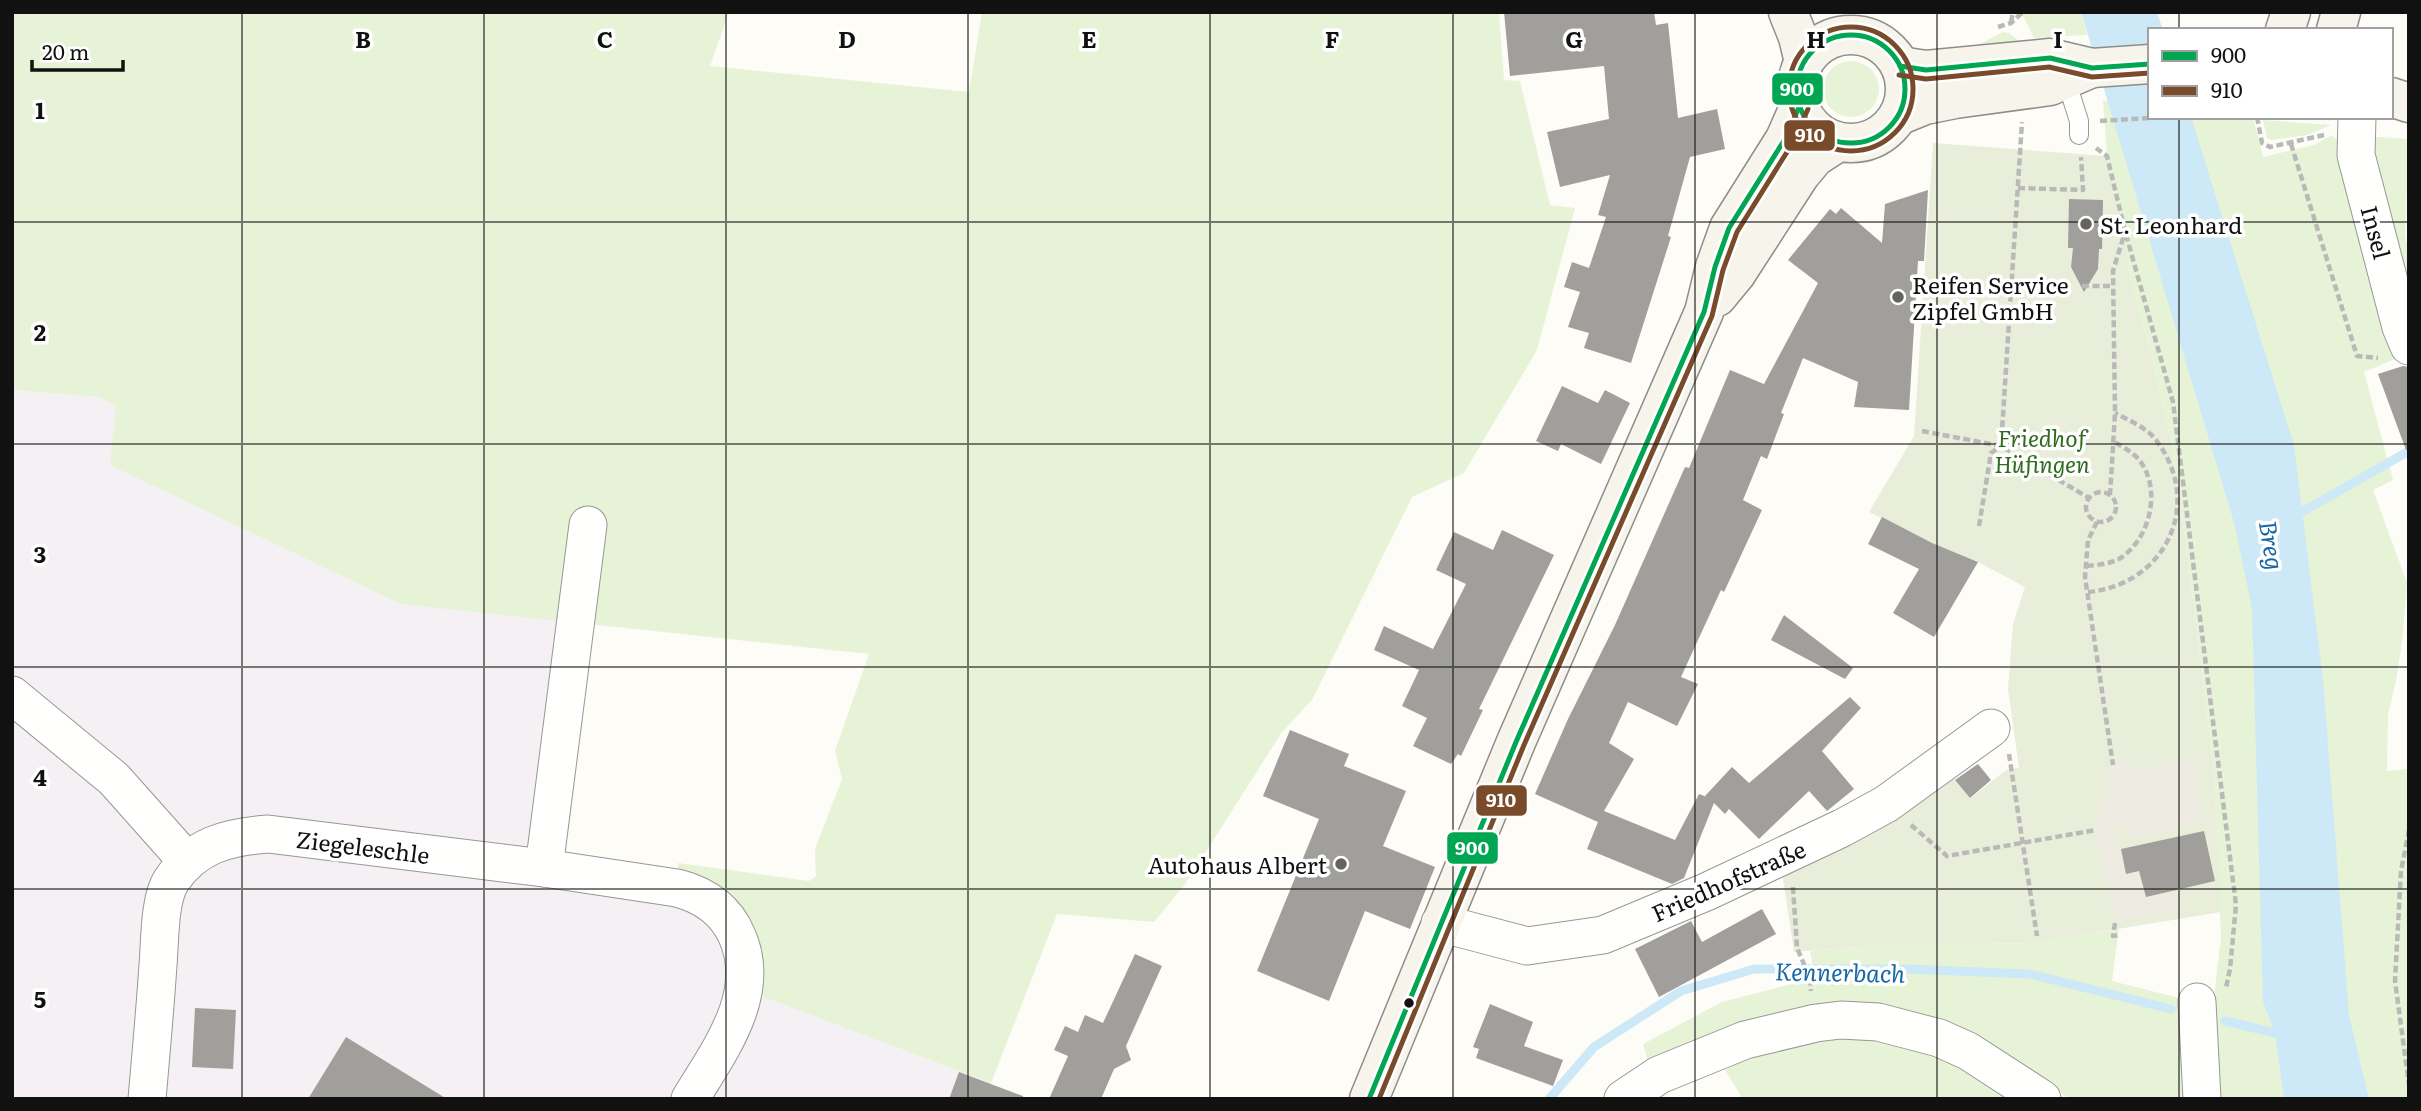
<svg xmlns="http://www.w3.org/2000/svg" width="2421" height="1111" viewBox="0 0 2421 1111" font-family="Literata,serif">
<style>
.industrial{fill:#f5f0f3}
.green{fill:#e7f3d7}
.cemetery{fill:#e9eedb}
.plaza{fill:#edebe2}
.water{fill:#cde8f7}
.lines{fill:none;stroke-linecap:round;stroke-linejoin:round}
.stream{stroke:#cde8f7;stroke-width:9}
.building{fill:#a19f9c}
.lane-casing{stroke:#979795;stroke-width:20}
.street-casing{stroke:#979795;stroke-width:39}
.secondary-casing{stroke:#8e8d8b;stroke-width:41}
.path{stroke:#b9b9b8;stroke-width:4.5;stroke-dasharray:7 3.5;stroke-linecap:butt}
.lane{stroke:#fffffe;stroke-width:18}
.street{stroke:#fffffe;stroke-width:37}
.secondary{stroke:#f6f4eb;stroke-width:38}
.bus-1-casing{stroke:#fff;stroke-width:10}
.bus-2-casing{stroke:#fff;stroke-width:10}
.bus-1{stroke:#00a651;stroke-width:5}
.bus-2{stroke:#7a4b2a;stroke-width:5}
.grid{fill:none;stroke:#111;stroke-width:2;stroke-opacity:0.55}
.poi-dot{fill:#646362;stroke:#fff;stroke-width:2.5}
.bus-dot{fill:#111;stroke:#fff;stroke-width:2.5}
.labels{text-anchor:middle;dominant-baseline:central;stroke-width:7;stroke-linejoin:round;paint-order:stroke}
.poi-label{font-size:23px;fill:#111;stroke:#fff;text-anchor:start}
.street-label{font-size:23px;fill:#111;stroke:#fff}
.park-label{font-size:23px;font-style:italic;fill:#2f6b1f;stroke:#fff}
.water-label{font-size:24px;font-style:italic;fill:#1768a6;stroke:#fff}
.grid-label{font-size:23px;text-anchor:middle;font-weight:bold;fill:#111;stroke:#fff;stroke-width:7;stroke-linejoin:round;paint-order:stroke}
.line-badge{stroke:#fff;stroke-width:2.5}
.badge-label{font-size:19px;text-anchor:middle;font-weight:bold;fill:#fff}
</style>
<rect width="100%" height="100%" fill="#fdfcf7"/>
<polygon class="industrial" points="12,390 100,397 117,406 110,465 575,621 544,868 697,894 766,998 991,1083 985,1099 12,1099"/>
<g class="green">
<polygon points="12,12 729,12 710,66 969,92 982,12 1499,12 1504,80 1520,81 1550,205 1575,208 1537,350 1464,473 1412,497 1312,700 1282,732 1186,883 1154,922 1057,914 991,1083 766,998 746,982 744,951 677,888 678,863 809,881 816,876 815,849 842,779 835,751 869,654 401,604 110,465 116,406 100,397 12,390"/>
<polygon points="2021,12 2081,12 2087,35 2034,38"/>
<polygon points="2003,32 2009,33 2029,49 1960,54"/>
<circle cx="1851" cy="89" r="28"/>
<polygon points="2150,99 2150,117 2253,117 2263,157 2314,145 2332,135 2336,139 2364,136 2409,139 2405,235 2409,252 2409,353 2364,372 2393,480 2373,490 2407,583 2403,634 2397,676 2388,715 2387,771 2409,769 2409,1099 2218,1099 2213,1047 2214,996 2221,937 2214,773 2188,559 2172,446 2151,353 2129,273 2125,231 2107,156 2103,101"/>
<polygon points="2263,120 2331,125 2308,135 2272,140 2267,138"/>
<polygon points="2119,929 2112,981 2187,1000 2184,1099 2070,1099 1997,1051 1882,1010 1650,1068 1643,1044 1722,1002 1815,978 1810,951 1871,946 2033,943"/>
<polygon points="1858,1035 1924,1046 2018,1099 1743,1099 1725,1070 1761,1052 1803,1043"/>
</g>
<polygon class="cemetery" points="1933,143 2107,156 2125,231 2129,273 2151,353 2172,446 2188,559 2214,773 2221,912 2033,943 1871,946 1794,952 1782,872 1826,854 1898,818 1953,778 1971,798 2006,770 2019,768 2008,689 2013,624 2025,587 1978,562 1931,543 1869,512 1914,436"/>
<polygon class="plaza" points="2194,759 2203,823 2128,838 2125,826 2114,829 2117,849 2121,849 2126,873 2139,871 2146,897 2177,890 2180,910 2115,923 2096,830 2098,809 2110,796 2108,768 2121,762 2139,770"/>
<polygon class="water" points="2081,12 2157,12 2163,30 2150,30 2150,117 2191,117 2294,445 2323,680 2349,1015 2369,1099 2284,1099 2275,1032 2263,1002 2252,609 2235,526"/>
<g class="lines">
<g class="stream">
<polyline points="2295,516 2409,451"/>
<polyline points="2225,1021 2284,1035"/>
<polyline points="1549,1099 1594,1047 1681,991 1754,969 1906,969 2029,974 2171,1009"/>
</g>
</g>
<g class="building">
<polygon points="1504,12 1654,12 1656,25 1668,23 1678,118 1717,109 1725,149 1690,157 1668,236 1671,237 1631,363 1584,348 1589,333 1568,327 1580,292 1564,287 1572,262 1589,268 1606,217 1598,215 1610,175 1560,187 1547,132 1609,119 1604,66 1510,76"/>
<polygon points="1928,190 1924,261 1918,261 1909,410 1854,407 1858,382 1803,358 1781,413 1784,414 1767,459 1761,456 1743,500 1762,510 1724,592 1721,590 1681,677 1698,684 1677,726 1628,702 1609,743 1634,759 1604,811 1675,840 1699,794 1707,797 1705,796 1732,767 1749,783 1850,697 1861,708 1822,751 1854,789 1827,811 1809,791 1759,839 1729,809 1725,814 1714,803 1684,878 1672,884 1587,849 1598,822 1535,794 1568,719 1615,625 1685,467 1689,468 1730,370 1764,384 1818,283 1788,260 1830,209 1836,214 1841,208 1882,243 1885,204"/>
<polygon points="2069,199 2103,200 2102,249 2099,249 2098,269 2084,292 2071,267 2073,248 2068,248"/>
<polygon points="2403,366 2409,367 2409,450 2406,450 2378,374"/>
<polygon points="1562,386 1598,403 1605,390 1630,403 1601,464 1561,444 1558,451 1536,441"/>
<polygon points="1882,517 1932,543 1978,562 1934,637 1893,613 1919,569 1868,544"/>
<polygon points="1502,530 1554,555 1479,709 1483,710 1461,756 1458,754 1451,764 1413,746 1427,718 1402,706 1419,670 1374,650 1384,626 1433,649 1466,584 1436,570 1454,532 1493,550"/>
<polygon points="1784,615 1853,668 1845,679 1771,640"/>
<polygon points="1290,730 1349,754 1344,766 1406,791 1383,846 1435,867 1410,929 1365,911 1329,1001 1257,971 1319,819 1263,796"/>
<polygon points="1978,764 1991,780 1970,798 1955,780"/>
<polygon points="2204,831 2215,881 2146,897 2139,871 2126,874 2121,849"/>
<polygon points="1762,909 1776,934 1659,997 1635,949 1691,921 1702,942"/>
<polygon points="1135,954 1162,966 1126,1046 1131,1060 1114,1069 1101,1099 1049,1099 1068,1056 1054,1050 1065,1026 1078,1032 1085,1015 1103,1023"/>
<polygon points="1490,1004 1533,1022 1524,1046 1563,1060 1553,1086 1476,1058 1479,1049 1473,1047"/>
<polygon points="195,1008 236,1010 233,1069 192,1067"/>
<polygon points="346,1037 447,1099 308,1099"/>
<polygon points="959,1072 1023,1096 1023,1099 949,1099"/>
</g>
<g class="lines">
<defs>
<polyline id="lane" points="2066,80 2079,121 2079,135"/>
<g id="street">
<polyline points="2357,117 2356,155 2401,327 2409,346"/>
<polyline points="12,695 114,779 187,861"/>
<polyline points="544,868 588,525"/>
<polyline points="1440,923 1527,946 1603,935 1706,892 1842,828 1886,804 1991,728"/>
<polyline points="2197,1002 2202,1099"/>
<path d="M147,1099C151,1054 155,1010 158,965C160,942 159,900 171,881C195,845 227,837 268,834L544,868L677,888C704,895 726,910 737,936C763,994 719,1051 690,1099"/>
<polyline points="1623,1099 1659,1075 1745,1040 1816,1023 1841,1020 1878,1022 1939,1038 1968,1051 2042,1099"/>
</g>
<g id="secondary">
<polyline points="1788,12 1798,37 1804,62"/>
<polyline points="2285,30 2291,12"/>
<polyline points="2336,30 2341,12"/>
<circle cx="1851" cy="89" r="54"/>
<polyline points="1900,66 1926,70 2050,58 2092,68 2150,64"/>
<polyline points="2391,97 2409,103"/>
<polyline points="1898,116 1925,105 1955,99 2050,86 2092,68"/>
<polyline points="1717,297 1736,274 1800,175 1815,157 1838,142"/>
<polyline points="1369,1099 1516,742 1704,312 1715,267 1729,228 1785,139 1800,105"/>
</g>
</defs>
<use href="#lane" class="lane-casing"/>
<use href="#street" class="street-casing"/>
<use href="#secondary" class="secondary-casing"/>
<g class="path">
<polyline points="2011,22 2013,12"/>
<polyline points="1998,27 2011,23 2023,12"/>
<polyline points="2257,117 2262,143 2270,147 2324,135"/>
<polyline points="2314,117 2324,118"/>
<polyline points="2100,121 2166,117"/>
<polyline points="2291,144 2357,356 2378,358"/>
<polyline points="2096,148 2107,156 2125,231 2173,402 2236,905 2230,969 2226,988"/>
<polyline points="2018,188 2083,190 2081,157"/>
<polyline points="2082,286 2113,286"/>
<polyline points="1922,431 2001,446 2089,498"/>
<circle cx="2101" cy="507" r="15"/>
<polyline points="2110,495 2115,413 2113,271 2125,232"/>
<polyline points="2097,522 2088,540 2085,577 2113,765"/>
<polyline points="1979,526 1991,453 2001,446 2022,122"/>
<path d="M2087,566C2097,565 2109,564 2119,559C2150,540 2162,490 2140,461C2133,452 2123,447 2113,441"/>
<path d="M2088,592C2165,585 2205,504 2156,440C2146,427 2128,420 2115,413"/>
<polyline points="2009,754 2037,936"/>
<polyline points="1911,825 1947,856 2096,830"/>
<polyline points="2409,830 2401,871 2395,981 2409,1085"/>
<polyline points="1793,887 1797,948 1810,978 1811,991"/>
<polyline points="2115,923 2113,936 2119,935"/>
</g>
<use href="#lane" class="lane"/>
<use href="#street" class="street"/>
<use href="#secondary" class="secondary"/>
<defs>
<g id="bus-1">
<circle cx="1851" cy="89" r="54"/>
<polyline points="1900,66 1926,70 2050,58 2092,68 2150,64"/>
<polyline points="1369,1099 1516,742 1704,312 1715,267 1729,228 1785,139 1800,105"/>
</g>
<g id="bus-2">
<circle cx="1851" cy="89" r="62"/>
<polyline points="1899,75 1926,79 2049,67 2092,77 2150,73"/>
<polyline points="1379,1099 1524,745 1712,316 1723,270 1737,232 1792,144 1808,109"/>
</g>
</defs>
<use href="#bus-1" class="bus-1-casing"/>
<use href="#bus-2" class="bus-2-casing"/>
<use href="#bus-1" class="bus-1"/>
<use href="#bus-2" class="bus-2"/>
</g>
<path class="grid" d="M242,12V1099M484,12V1099M726,12V1099M968,12V1099M1210,12V1099M1453,12V1099M1695,12V1099M1937,12V1099M2179,12V30M2179,117V1099M12,222H2409M12,444H2409M12,667H2409M12,889H2409"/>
<g class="poi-dot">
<circle cx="2086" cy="224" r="7"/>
<circle cx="1898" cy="297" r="7"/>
<circle cx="1341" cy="864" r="7"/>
</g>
<circle class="bus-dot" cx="1409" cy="1003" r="6"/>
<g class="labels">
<g class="poi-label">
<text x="2100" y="224">St. Leonhard</text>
<text x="1912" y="284">Reifen Service<tspan x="1912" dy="26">Zipfel GmbH</tspan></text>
<text x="1327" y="864" text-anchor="end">Autohaus Albert</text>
</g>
<g class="street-label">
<text transform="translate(2377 232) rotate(75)">Insel</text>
<text transform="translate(363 846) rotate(7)">Ziegeleschle</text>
<text transform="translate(1728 880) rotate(-24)">Friedhofstraße</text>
</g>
<g class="park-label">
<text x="2042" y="437">Friedhof<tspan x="2042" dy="26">Hüfingen</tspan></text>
</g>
<g class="water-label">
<text transform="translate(2273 545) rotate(81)">Breg</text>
<text transform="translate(1840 971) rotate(1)">Kennerbach</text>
</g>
</g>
<g class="grid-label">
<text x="363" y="48">B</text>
<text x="605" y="48">C</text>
<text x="847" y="48">D</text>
<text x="1089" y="48">E</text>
<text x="1332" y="48">F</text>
<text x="1574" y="48">G</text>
<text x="1816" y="48">H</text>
<text x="2058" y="48">I</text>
<text x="40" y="119">1</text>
<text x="40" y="341">2</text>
<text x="40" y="563">3</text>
<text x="40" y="786">4</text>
<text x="40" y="1008">5</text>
</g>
<g class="line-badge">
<rect x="1771" y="72" width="53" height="34" rx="7" fill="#00a651"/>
<rect x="1783" y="119" width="53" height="33" rx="7" fill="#7a4b2a"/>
<rect x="1475" y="784" width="53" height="33" rx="7" fill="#7a4b2a"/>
<rect x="1446" y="831" width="53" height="34" rx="7" fill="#00a651"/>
</g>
<g class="badge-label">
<text x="1797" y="96">900</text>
<text x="1810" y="142">910</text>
<text x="1501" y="807">910</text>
<text x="1472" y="855">900</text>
</g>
<rect width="2421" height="1111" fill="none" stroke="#111111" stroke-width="28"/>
<rect x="2148" y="28" width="245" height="91" fill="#ffffff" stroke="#a0a0a0" stroke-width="2"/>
<rect x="2162" y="51" width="35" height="10" fill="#00a651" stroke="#a0a0a0" stroke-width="2"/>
<text x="2211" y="63" font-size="21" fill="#111111">900</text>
<rect x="2162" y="86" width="35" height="10" fill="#7a4b2a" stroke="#a0a0a0" stroke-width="2"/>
<text x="2211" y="98" font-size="21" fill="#111111">910</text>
<path d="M32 60v10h91v-10" fill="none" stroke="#111111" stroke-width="3.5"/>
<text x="42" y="60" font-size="21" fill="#111111" stroke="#ffffff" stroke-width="5" paint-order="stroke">20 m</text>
</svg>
